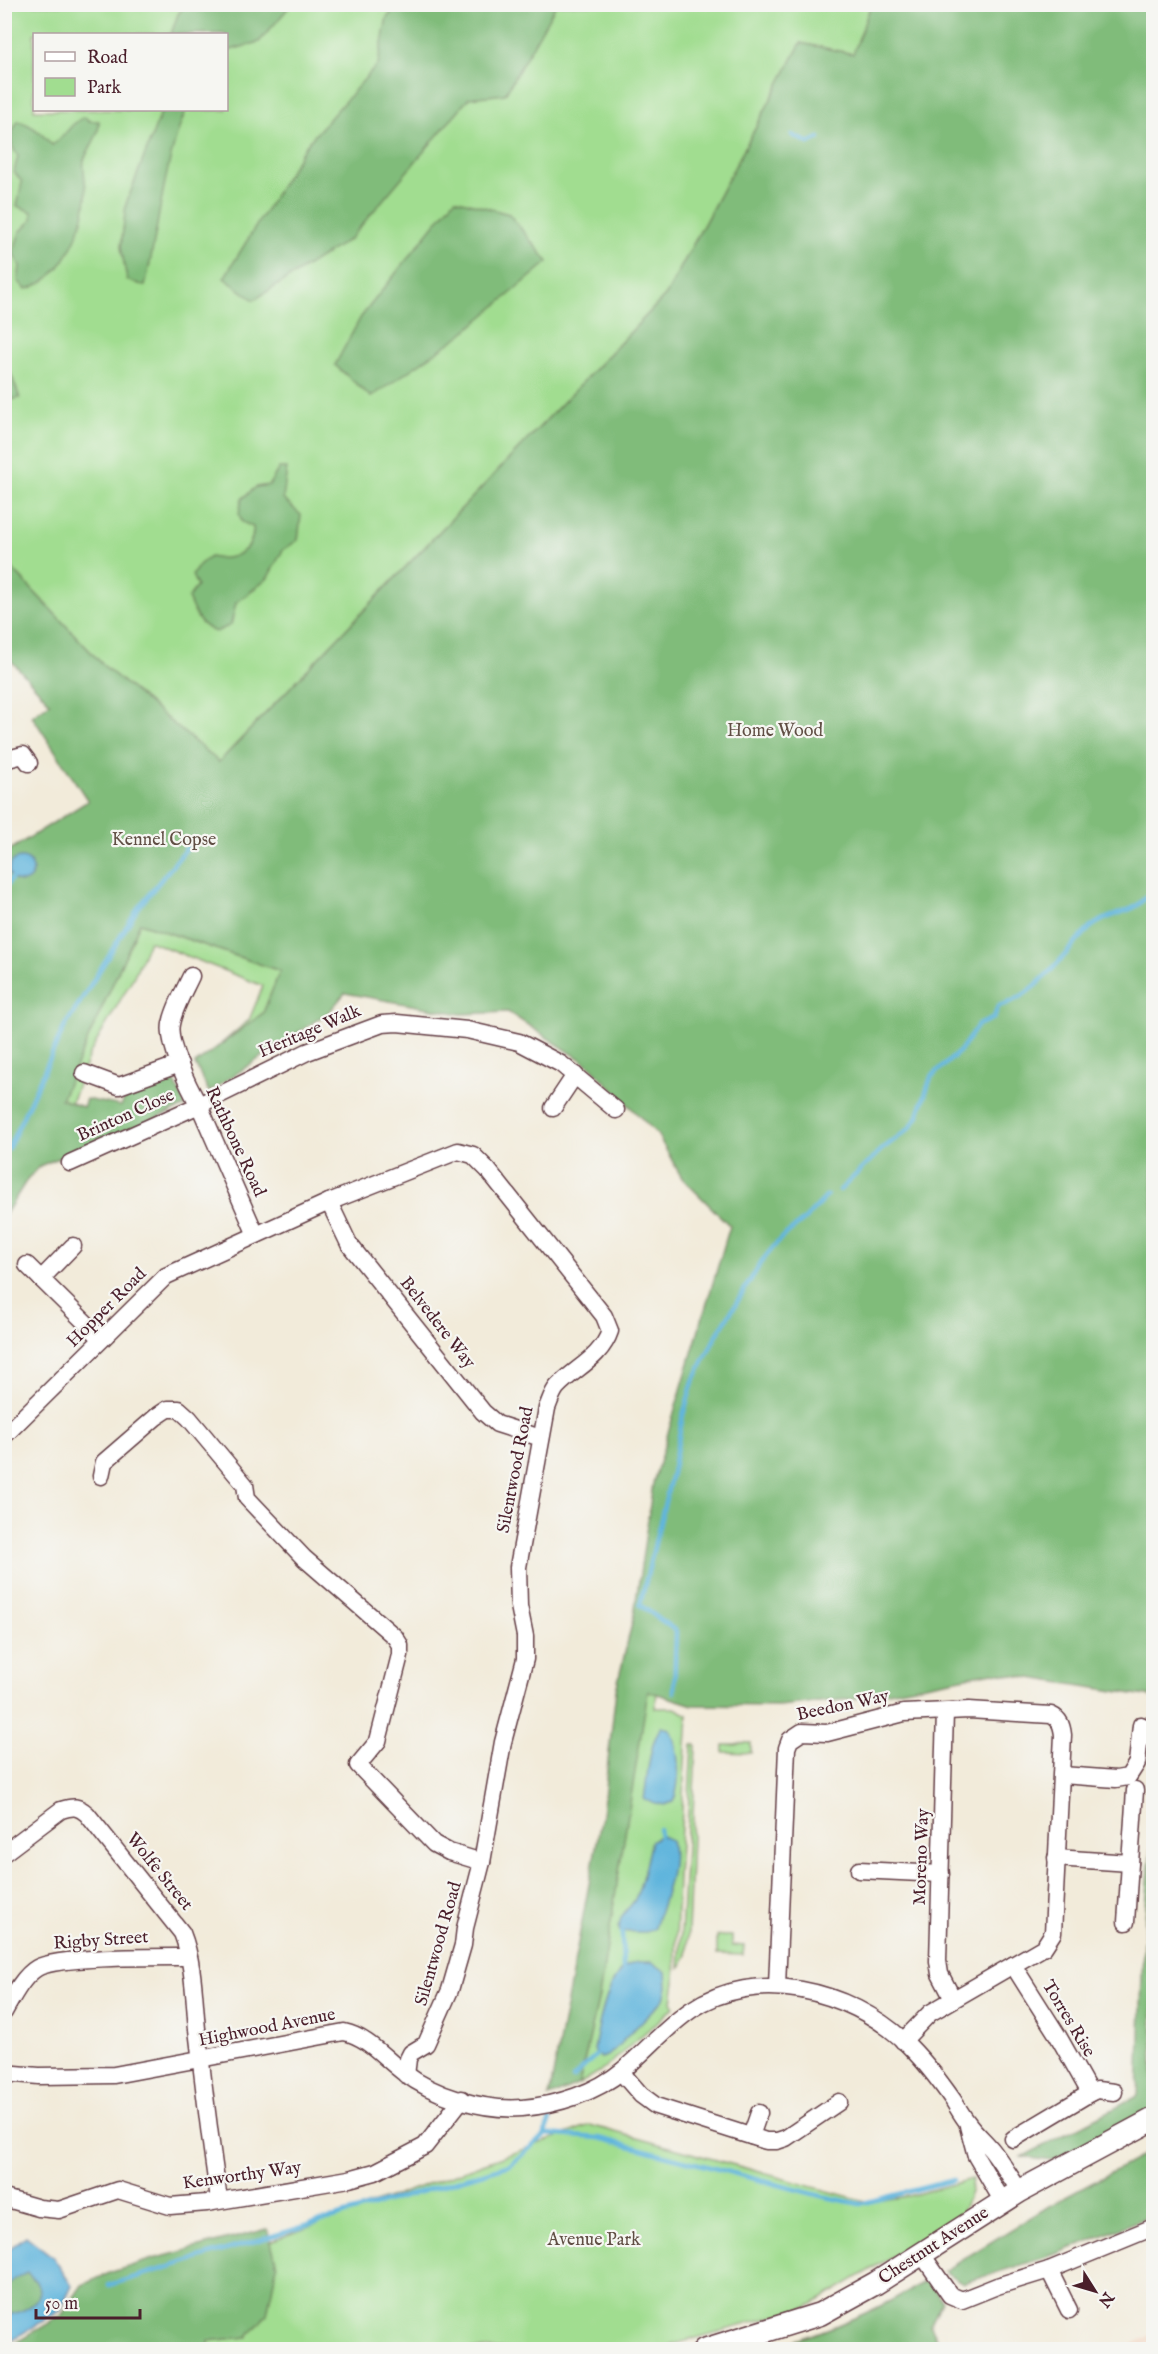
<svg xmlns="http://www.w3.org/2000/svg" width="1158" height="2354" viewBox="0 0 1158 2354" font-family="'IM FELL English',serif">
<style>
.built{fill:#f3d4bf}
.green{fill:#a1dd90;stroke:#767e5e;stroke-width:1.5;fill-rule:evenodd}
.forest{fill:#80bc7a;stroke:#656e52;stroke-width:1.5}
.water{fill:#61b5dd;stroke:#566a84;stroke-width:1.5}
.lines{fill:none;stroke-linecap:round;stroke-linejoin:round}
.stream{stroke:#61b5dd;stroke-width:4.5}
.street-casing{stroke:#633e45;stroke-width:19}
.secondary-casing{stroke:#633e45;stroke-width:25}
.street{stroke:#fff;stroke-width:16}
.secondary{stroke:#fff;stroke-width:22}
.labels{text-anchor:middle;dominant-baseline:central;stroke-width:4.5;stroke-linejoin:round;paint-order:stroke}
.park-label{font-size:18px;fill:#604e44;stroke:#f6f6f2}
.street-label{font-size:18px;fill:#4a1f2b;stroke:#f6f6f2}
</style>
<rect width="100%" height="100%" fill="#f6f6f2"/>
<filter id="ink" filterUnits="userSpaceOnUse"><feTurbulence type="fractalNoise" baseFrequency=".0167" numOctaves="2"/><feDisplacementMap in="SourceGraphic" scale="12" xChannelSelector="R" yChannelSelector="G"/><feConvolveMatrix kernelMatrix="1 2 1 2 8 2 1 2 1" color-interpolation-filters="sRGB"/></filter>
<filter id="wash" filterUnits="userSpaceOnUse"><feTurbulence type="fractalNoise" baseFrequency=".008" numOctaves="4" result="noise"/><feDisplacementMap in="SourceGraphic" scale="24" xChannelSelector="R" yChannelSelector="G"/><feGaussianBlur stdDeviation="1.35" result="paint"/><feColorMatrix in="noise" values="0 0 0 0 0 0 0 0 0 0 0 0 0 0 0 0 0 1.4 0 .05"/><feComposite in="paint" operator="in"/></filter>
<g filter="url(#wash)">
<rect width="100%" height="100%" fill="#f2ebda"/>
<polygon class="built" points="1153,2334 1153,2349 1121,2349"/>
<g class="green">
<path d="M4,5H871L854,54L801,43L666,295L219,762L104,666L5,561ZM34,34H226V110H34Z"/>
<polygon points="140,923 280,971 263,1013 202,1060 249,1020 263,986 149,941 134,976 89,1055 71,1103 61,1099"/>
<polygon points="647,1690 657,1693 655,1708 675,1708 688,1715 678,1876 675,1982 672,2002 674,2007 604,2069 579,2084 599,1996"/>
<polygon points="741,1743 751,1743 751,1753 723,1752 723,1745 736,1745"/>
<polygon points="692,1745 696,1745 687,1955 679,1969"/>
<polygon points="717,1936 732,1936 732,1945 744,1946 743,1955 717,1954"/>
<polygon points="590,2125 868,2202 909,2196 972,2179 970,2192 961,2215 808,2307 657,2349 53,2350 117,2297"/>
</g>
<g class="forest">
<polygon points="185,5 185,4 291,5 259,42 227,51 226,34 171,34 178,14"/>
<polygon points="400,5 556,5 505,94 469,98 350,239 254,300 224,278 306,145 378,64 387,17"/>
<polygon points="871,5 1153,5 1153,1697 993,1672 852,1699 778,1706 693,1705 648,1691 599,1996 579,2084 549,2097 602,1815 616,1690 634,1615 653,1483 730,1226 682,1178 657,1134 588,1064 508,1012 461,1014 345,993 329,1012 209,1092 195,1064 263,1013 280,971 140,923 61,1099 83,1107 86,1099 121,1106 128,1092 171,1074 186,1106 42,1165 28,1178 5,1215 5,853 88,801 32,716 50,703 5,654 5,561 104,666 219,762 666,295 801,43 853,54"/>
<path d="M162,110H186C163,165 159,227 145,286L127,280L121,247L126,204Z"/>
<path d="M85,117L89,121H99C100,135 89,147 84,160C82,168 87,186 86,197C84,230 62,281 26,289L18,281L20,266L13,253L20,232L32,220V212L17,206L22,182L14,172L18,156C8,142 9,136 18,121C33,125 42,134 52,145C66,137 69,123 85,117Z"/>
<polygon points="455,199 509,214 548,262 461,335 371,397 335,365 361,317"/>
<polygon points="4,358 5,358 20,398 5,401"/>
<path d="M279,468H287L283,499L301,515L298,540L283,550L267,579L236,603L231,625L216,632C199,626 195,615 188,598L197,586L192,575L200,564L210,557C232,562 255,551 253,527L242,522L239,513L242,499L256,487L269,485Z"/>
<polygon points="1153,1819 1153,2110 1052,2161 1022,2157 1138,2096 1143,1946"/>
<polygon points="1153,2150 1153,2215 1059,2253 963,2283 944,2271 1049,2206"/>
<polygon points="268,2229 277,2266 267,2314 248,2337 209,2341 209,2349 5,2349 61,2316 82,2285 112,2272 153,2259"/>
<path d="M27,2273C57,2296 29,2311 5,2316V2289L14,2279Z"/>
<path d="M928,2279L942,2301L930,2326L939,2345L899,2350L769,2349C825,2332 879,2311 928,2279Z"/>
</g>
<g class="water">
<circle cx="21" cy="870" r="12"/>
<path d="M661,1727L670,1729C679,1749 682,1781 673,1802L664,1805L644,1800C647,1780 649,1743 661,1727Z"/>
<path d="M660,1835L671,1840C678,1867 662,1902 655,1928C644,1936 634,1929 622,1933L619,1930C620,1912 625,1914 634,1901C641,1890 647,1856 651,1841Z"/>
<path d="M637,1962H652L666,1972L667,1987L664,1999L609,2055L601,2058L594,2050C598,2027 605,1990 620,1971C624,1967 631,1964 637,1962Z"/>
<path d="M26,2236L53,2257L72,2286L60,2311L5,2344V2316C28,2311 57,2296 27,2273L14,2279L5,2289V2252Z"/>
</g>
<g class="lines">
<g class="stream">
<polyline points="792,135 809,143 819,138"/>
<polyline points="4,889 12,878"/>
<polyline points="8,1149 64,1028 138,908 194,839"/>
<polyline points="4,1164 5,1160"/>
<path d="M840,1190L881,1150L910,1128L918,1116L931,1077L960,1051L978,1025L994,1018L998,1006C1036,998 1064,952 1091,927C1103,917 1120,914 1133,908C1141,904 1147,895 1154,889"/>
<polyline points="674,1692 676,1631 640,1605 672,1473 683,1415 693,1382 715,1338 762,1261 781,1238 804,1220 827,1196"/>
<polyline points="659,1830 660,1835"/>
<polyline points="622,1933 623,1969"/>
<polyline points="573,2078 597,2054"/>
<polyline points="545,2134 599,2138 821,2196 860,2204 953,2180"/>
<polyline points="109,2285 510,2165 544,2136 550,2120"/>
</g>
</g>
</g>
<g filter="url(#ink)">
<g class="lines">
<defs>
<g id="street">
<polyline points="4,760 23,755 29,763"/>
<path d="M191,976C184,991 174,1008 171,1024C167,1043 189,1088 199,1105L256,1235"/>
<polyline points="84,1073 119,1086 180,1064"/>
<polyline points="553,1108 575,1075"/>
<polyline points="70,1163 199,1105 307,1052 382,1024 397,1023 467,1030 519,1042 561,1064 616,1110"/>
<polyline points="329,1202 349,1244 483,1412 497,1424 541,1438"/>
<polyline points="27,1265 102,1339"/>
<polyline points="41,1279 73,1246"/>
<path d="M4,1436L166,1276L329,1202L458,1151L473,1155L488,1170L604,1316L610,1331C601,1358 576,1367 557,1387C552,1393 550,1401 547,1408L518,1567L519,1606L525,1636V1659L503,1742L482,1862L465,1928L463,1945L450,1990L426,2044L411,2053L408,2059L406,2075"/>
<polyline points="101,1476 104,1462 156,1417 168,1409 179,1409 189,1418 245,1485 247,1498 304,1558 395,1637 400,1645 400,1655 378,1741 358,1765 434,1844 449,1852 482,1862"/>
<polyline points="945,1712 938,1961 940,1974 953,1999"/>
<polyline points="1062,1775 1116,1779 1128,1777 1137,1763 1141,1725"/>
<path d="M4,1853L61,1810C73,1806 78,1806 87,1814L182,1933C194,1963 194,1998 197,2029C204,2086 210,2143 219,2199"/>
<polyline points="1056,1858 1130,1863"/>
<polyline points="859,1870 941,1874"/>
<polyline points="1126,1922 1135,1790"/>
<polyline points="1013,1965 1058,2036 1090,2093"/>
<path d="M777,1986L787,1748L790,1740L802,1732L827,1733L904,1713L969,1710L1051,1715C1060,1719 1062,1726 1063,1735L1053,1933L1044,1947L930,2013L903,2041"/>
<path d="M4,2012C12,1998 23,1976 37,1968C57,1956 161,1957 188,1957"/>
<polyline points="621,2072 641,2095 656,2106 766,2141 777,2141 786,2138 839,2102"/>
<path d="M4,2073L39,2076L114,2075L344,2032C368,2037 384,2058 403,2072C434,2096 483,2111 522,2108C557,2105 596,2093 623,2070C646,2051 666,2027 691,2010C756,1966 849,1990 904,2041C922,2058 939,2080 953,2100C958,2108 962,2116 968,2123C975,2133 985,2141 992,2150C1002,2163 1011,2178 1020,2191"/>
<polyline points="968,2126 976,2156 1003,2202"/>
<polyline points="751,2136 759,2113"/>
<polyline points="1013,2139 1090,2093 1097,2090 1114,2092"/>
<polyline points="4,2198 39,2208 59,2210 118,2190 170,2206 207,2203 349,2179 375,2172 425,2146 462,2099"/>
<polyline points="921,2253 950,2295 962,2300 997,2286 1049,2270 1154,2227"/>
<polyline points="1049,2270 1069,2310"/>
</g>
<polyline id="secondary" points="704,2350 820,2314 876,2283 1020,2191 1154,2119"/>
</defs>
<use href="#street" class="street-casing"/>
<use href="#secondary" class="secondary-casing"/>
<use href="#street" class="street"/>
<use href="#secondary" class="secondary"/>
</g>
</g>
<g class="labels">
<g class="park-label">
<text x="775" y="731">Home Wood</text>
<text x="164" y="840">Kennel Copse</text>
<text x="594" y="2240">Avenue Park</text>
</g>
<g class="street-label">
<text transform="translate(310 1032) rotate(-23)">Heritage Walk</text>
<text transform="translate(126 1116) rotate(-24)">Brinton Close</text>
<text transform="translate(235 1142) rotate(65)">Rathbone Road</text>
<text transform="translate(107 1308) rotate(-45)">Hopper Road</text>
<text transform="translate(437 1323) rotate(52)">Belvedere Way</text>
<text transform="translate(516 1470) rotate(-79)">Silentwood Road</text>
<text transform="translate(843 1706) rotate(-12)">Beedon Way</text>
<text transform="translate(922 1857) rotate(-88)">Moreno Way</text>
<text transform="translate(159 1872) rotate(51)">Wolfe Street</text>
<text transform="translate(101 1941) rotate(-4)">Rigby Street</text>
<text transform="translate(439 1944) rotate(-74)">Silentwood Road</text>
<text transform="translate(1068 2019) rotate(59)">Torres Rise</text>
<text transform="translate(267 2028) rotate(-11)">Highwood Avenue</text>
<text transform="translate(242 2176) rotate(-8)">Kenworthy Way</text>
<text transform="translate(934 2246) rotate(-33)">Chestnut Avenue</text>
</g>
</g>
<rect width="1158" height="2354" fill="none" stroke="#f6f6f2" stroke-width="24"/>
<rect x="33" y="33" width="195" height="78" fill="#f6f6f2" stroke="#b1a0a2" stroke-width="1.5"/>
<rect x="45" y="52" width="30" height="9" fill="#ffffff" stroke="#b1a0a2" stroke-width="1.5"/>
<text x="87" y="63" font-size="18" fill="#4a1f2b">Road</text>
<rect x="45" y="78" width="30" height="18" fill="#a1dd90" stroke="#b1a0a2" stroke-width="1.5"/>
<text x="87" y="93" font-size="18" fill="#4a1f2b">Park</text>
<g transform="translate(1095 2291) rotate(127)" stroke="#f6f6f2" stroke-width="4.5" paint-order="stroke">
<path d="M0-4.5L10 22L0 15L-10 22Z" fill="#4a1f2b"/>
<text y="-9" font-size="16" font-weight="bold" text-anchor="middle" fill="#4a1f2b">N</text>
</g>
<path d="M36 2309v9h104v-9" fill="none" stroke="#4a1f2b" stroke-width="3"/>
<text x="45" y="2309" font-size="18" fill="#4a1f2b" stroke="#f6f6f2" stroke-width="4.5" paint-order="stroke">50 m</text>
</svg>
